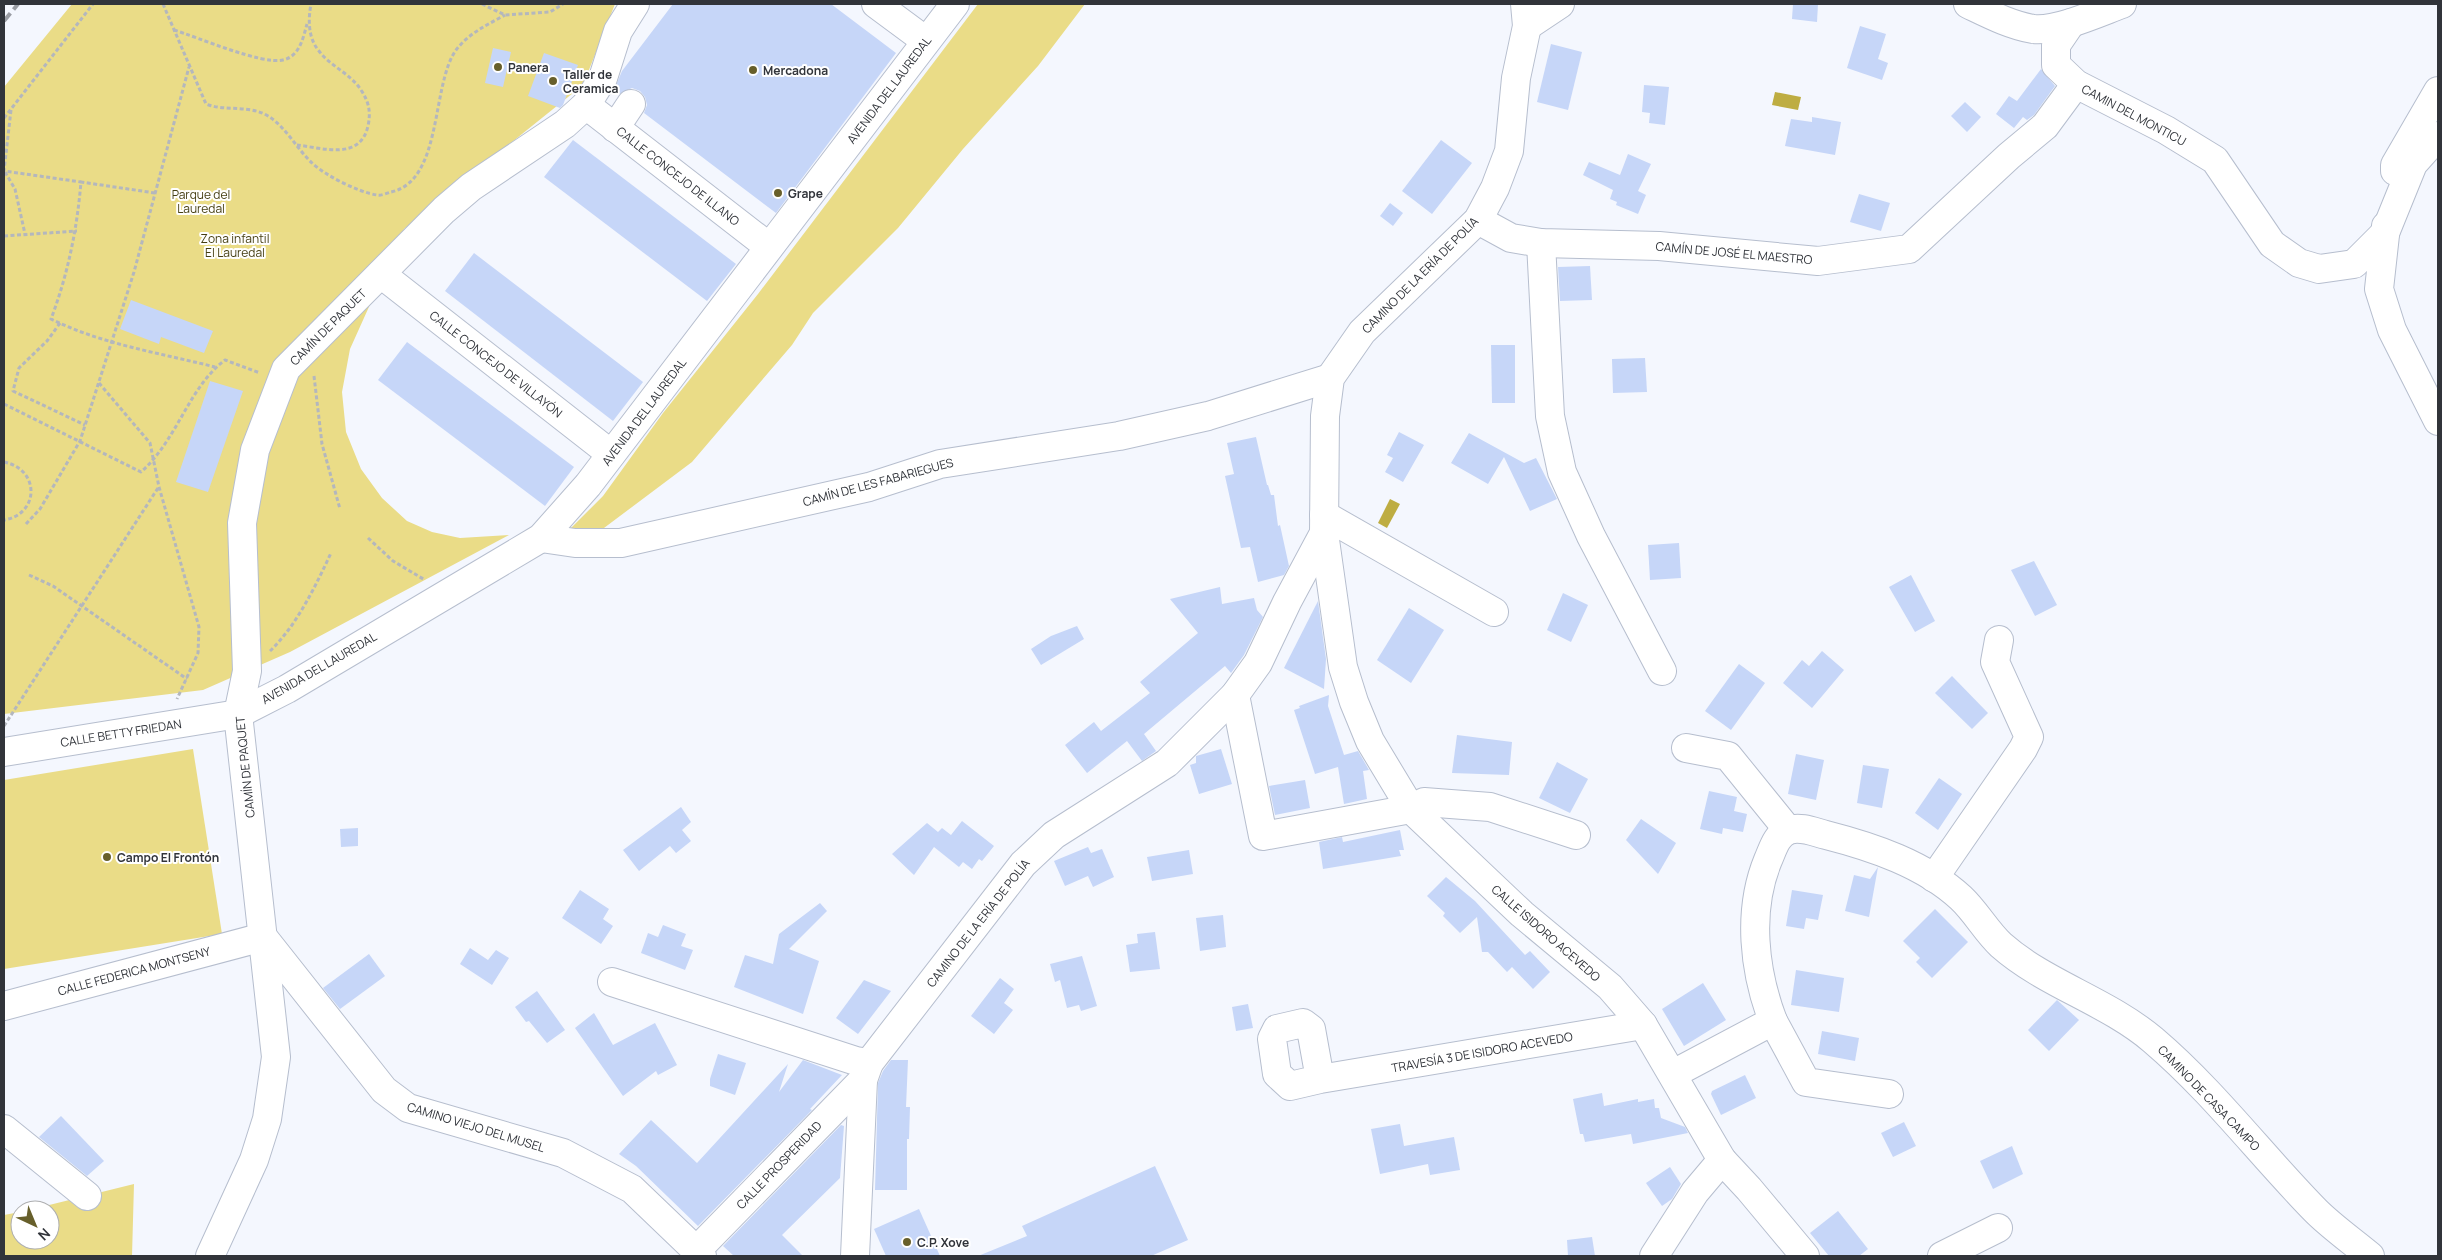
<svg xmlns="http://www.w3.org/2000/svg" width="2442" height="1260" viewBox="0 0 2442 1260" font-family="Manrope,sans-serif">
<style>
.green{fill:#eadc87}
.water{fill:#bead42}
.building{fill:#c6d6f8}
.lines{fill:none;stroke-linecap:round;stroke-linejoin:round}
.minor-casing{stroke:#b6bece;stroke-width:30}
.path{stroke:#b4b7bd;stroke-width:3;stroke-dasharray:4 2.5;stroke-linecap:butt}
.minor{stroke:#fff;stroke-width:28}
.rail{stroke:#9a9da4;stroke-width:4;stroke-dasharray:10 5;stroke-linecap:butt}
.poi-dot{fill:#675f2b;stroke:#fff;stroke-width:2}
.labels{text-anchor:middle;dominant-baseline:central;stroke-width:4;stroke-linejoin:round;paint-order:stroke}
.poi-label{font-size:12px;font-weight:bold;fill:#31343a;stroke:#fff;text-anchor:start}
.street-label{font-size:12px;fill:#31343a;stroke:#fff}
.park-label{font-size:12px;fill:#463f13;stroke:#fff}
</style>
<rect width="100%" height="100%" fill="#f4f7fe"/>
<g class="green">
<polygon points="72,4 615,4 583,85 404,229 350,349 342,392 346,432 361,469 382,498 407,521 432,532 460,538 509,535 290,652 203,690 4,714 4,87"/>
<polygon points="978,4 1085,4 1038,66 963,149 898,228 813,313 792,345 692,462 592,537 563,536 603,496 663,413 758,294"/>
<polygon points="193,749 222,934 4,969 4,780"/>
<polygon points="134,1184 132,1256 4,1256 4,1215 20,1212 20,1240 50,1240 50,1210 29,1210"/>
</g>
<g class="water">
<polygon points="1775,92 1801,97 1798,110 1772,105"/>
<polygon points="1390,499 1400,504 1387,528 1378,523"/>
</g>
<g class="building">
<polygon points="673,4 831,4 896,53 776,213 644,113 647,105 645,97 640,91 632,88 619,94 614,90 622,71"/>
<polygon points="1793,4 1818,4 1817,22 1792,19"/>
<polygon points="1860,26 1886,34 1878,59 1888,63 1882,80 1847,68"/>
<polygon points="1551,44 1582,52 1568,110 1537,102"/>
<polygon points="493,48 511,52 503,87 485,83"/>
<polygon points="544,53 578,65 563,105 560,108 528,96"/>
<polygon points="2041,69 2055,86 2034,115 2027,120 2023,117 2014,128 1996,114 2009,96 2017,101"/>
<polygon points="1644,85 1669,87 1665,125 1649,123 1650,113 1642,112"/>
<polygon points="1965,102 1981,117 1967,132 1951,116"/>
<polygon points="1812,117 1841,122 1835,155 1785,146 1791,119 1812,122"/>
<polygon points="573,140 736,264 707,301 544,177"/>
<polygon points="1441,140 1472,163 1432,214 1402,191"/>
<polygon points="1628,154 1651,164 1638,191 1646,195 1638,214 1616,205 1617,202 1610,199 1613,190 1583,175 1589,162 1620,175"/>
<polygon points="1859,194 1890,203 1881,231 1850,222"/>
<polygon points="1390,203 1403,213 1393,226 1380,216"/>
<polygon points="474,253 643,382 613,421 445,291"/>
<polygon points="1590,266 1592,300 1560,301 1558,267"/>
<polygon points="131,300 213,331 204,353 161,337 159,344 120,329"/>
<polygon points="407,342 574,467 545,506 378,380"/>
<polygon points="1491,345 1515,345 1515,403 1492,403"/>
<polygon points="1645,358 1647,392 1613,393 1612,359"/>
<polygon points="210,381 243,391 208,492 176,482"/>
<polygon points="1399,432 1424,445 1403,482 1385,472 1393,458 1387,455"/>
<polygon points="1469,433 1524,463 1536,458 1557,499 1530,511 1504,457 1488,484 1451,463"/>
<polygon points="1256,437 1267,485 1268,485 1271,495 1274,495 1278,526 1280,525 1289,566 1284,575 1258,582 1250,547 1241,548 1225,476 1234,474 1227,443"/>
<polygon points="1679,543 1681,578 1650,580 1648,545"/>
<polygon points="2034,561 2057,605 2035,616 2011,570"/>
<polygon points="1911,575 1935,621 1915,632 1889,587"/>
<polygon points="1220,587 1222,604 1254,598 1257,610 1263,617 1244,655 1231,673 1225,666 1144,734 1156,751 1142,761 1127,741 1087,773 1065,745 1094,722 1101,731 1150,693 1140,682 1198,633 1170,599"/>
<polygon points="1563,593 1588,605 1571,642 1547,630"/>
<polygon points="1318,601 1326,659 1324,689 1284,668"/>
<polygon points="1409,608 1444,630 1411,683 1377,660"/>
<polygon points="1077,626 1084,639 1041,665 1031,649 1051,636"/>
<polygon points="1822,651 1844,670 1812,708 1783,683 1802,660 1809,666"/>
<polygon points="1739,664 1765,683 1731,730 1705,711"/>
<polygon points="1952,676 1988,713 1972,729 1935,693"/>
<polygon points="1329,695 1328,706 1344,755 1358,751 1369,770 1363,771 1367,799 1344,804 1338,767 1315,774 1294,710 1300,708 1299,706"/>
<polygon points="1457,735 1512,742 1509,775 1452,773"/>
<polygon points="1221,749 1232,784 1199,794 1190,765 1196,763 1196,756"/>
<polygon points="1796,754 1824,760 1816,800 1788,794"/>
<polygon points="1557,762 1588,779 1570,813 1539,798"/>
<polygon points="1863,765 1889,769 1882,808 1857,803"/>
<polygon points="1939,778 1962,794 1938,830 1915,813"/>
<polygon points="1305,780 1310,808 1275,815 1269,786"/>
<polygon points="1709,791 1737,797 1734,811 1747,814 1743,832 1723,828 1722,834 1700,829"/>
<polygon points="681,807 691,822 682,830 691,841 676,853 670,846 639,871 623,850"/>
<polygon points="1641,819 1676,843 1658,874 1626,840"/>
<polygon points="962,821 994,846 982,861 979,859 972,869 963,862 959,867 934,847 914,875 892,854 927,823 938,832 942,828 951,835"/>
<polygon points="358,828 358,846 341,847 340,829"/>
<polygon points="1400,830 1404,850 1399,850 1401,856 1323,869 1319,842 1342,837 1343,842"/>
<polygon points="1088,847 1091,853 1102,849 1114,877 1093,887 1088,876 1065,886 1054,861"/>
<polygon points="1189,850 1193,874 1152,881 1147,857"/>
<polygon points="1878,867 1869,917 1845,911 1854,875 1870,879"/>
<polygon points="1446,877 1475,901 1525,955 1530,951 1550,972 1533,989 1512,967 1507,972 1488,952 1482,952 1477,917 1460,933 1443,916 1445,913 1427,896"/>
<polygon points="580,890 609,909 603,919 613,926 601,944 562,918"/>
<polygon points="1792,890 1823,895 1818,920 1806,918 1804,929 1786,926"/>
<polygon points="820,903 827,911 789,949 819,961 803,1014 734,987 745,955 773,964 779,934"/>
<polygon points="1935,909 1968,942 1932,978 1916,962 1920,958 1903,941"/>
<polygon points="1223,915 1226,947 1200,951 1196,918"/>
<polygon points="663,925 686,934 681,946 693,950 685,970 641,953 648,933 658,937"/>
<polygon points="1155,932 1160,969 1130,972 1126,945 1138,943 1137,934"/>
<polygon points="470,948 488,960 496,950 509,958 492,985 460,964"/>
<polygon points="369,954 385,976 340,1009 323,988"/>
<polygon points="1082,956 1097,1006 1081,1011 1079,1005 1067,1008 1060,980 1055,982 1050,964"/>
<polygon points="1796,970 1844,978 1839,1012 1791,1005"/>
<polygon points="1000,978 1014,989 1004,1003 1013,1010 994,1034 971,1016"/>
<polygon points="864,980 891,991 858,1034 836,1018"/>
<polygon points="1703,983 1726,1020 1684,1046 1662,1009"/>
<polygon points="537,991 565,1030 547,1043 529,1021 526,1022 515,1007"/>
<polygon points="2057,1000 2079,1020 2049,1051 2028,1030"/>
<polygon points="1248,1004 1253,1028 1236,1031 1232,1007"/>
<polygon points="594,1013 613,1045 655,1023 677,1065 658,1075 656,1071 623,1096 575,1028"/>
<polygon points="1822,1031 1859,1038 1855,1061 1818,1054"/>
<polygon points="718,1054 746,1063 735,1095 710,1086 710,1079"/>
<polygon points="803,1060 842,1075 810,1109 812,1110 698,1226 636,1166 619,1154 651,1120 697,1163 788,1064 779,1092"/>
<polygon points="891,1060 908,1060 906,1107 910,1107 909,1139 907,1139 907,1190 875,1190 878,1083 883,1071"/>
<polygon points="1745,1075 1756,1098 1721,1115 1711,1094 1712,1091"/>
<polygon points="1602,1093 1604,1106 1638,1099 1638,1102 1654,1099 1655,1108 1659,1108 1661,1118 1685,1127 1688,1133 1633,1144 1631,1134 1585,1142 1583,1134 1580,1134 1573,1099"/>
<polygon points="61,1116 104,1161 87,1176 39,1137"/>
<polygon points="1904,1122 1916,1146 1893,1157 1881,1133"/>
<polygon points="1400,1124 1404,1146 1454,1137 1460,1170 1430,1175 1428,1164 1380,1174 1371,1129"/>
<polygon points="841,1125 844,1126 840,1178 782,1235 803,1256 734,1256 723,1246"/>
<polygon points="2012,1146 2023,1174 1993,1189 1980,1161"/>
<polygon points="1155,1166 1188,1240 1151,1256 978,1256 1027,1236 1022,1226"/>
<polygon points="1670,1167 1681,1184 1672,1199 1662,1206 1646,1183"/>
<polygon points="919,1209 940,1256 886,1256 874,1229"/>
<polygon points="1838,1211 1868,1249 1859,1256 1829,1256 1810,1233"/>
<polygon points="1592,1237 1595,1256 1568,1256 1567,1240"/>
</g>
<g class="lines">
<defs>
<g id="minor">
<polyline points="876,4 926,41"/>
<path d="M1968,4C1989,14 2010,25 2033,29C2056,32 2100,12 2122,4"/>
<polyline points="2071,23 2056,45 2056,65 2076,84 2166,130 2215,160 2272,244 2299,263 2319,269 2354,264 2385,233 2413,164 2438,136"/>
<polyline points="1527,26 1560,4"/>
<polyline points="586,105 769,247"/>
<polyline points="615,128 631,104"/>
<polyline points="2395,171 2395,165 2438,91"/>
<polyline points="1478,220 1511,238 1541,243 1659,246 1818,261 1909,249 2009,156 2045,126 2076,84"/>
<polyline points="2386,226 2379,289 2392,330 2438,421"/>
<polyline points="1541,243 1550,416 1562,472 1591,536 1662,671"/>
<polyline points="381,274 611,454"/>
<polyline points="1324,515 1494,612"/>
<polyline points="1324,533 1343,667 1354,702 1370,741 1411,809 1522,914 1610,987 1643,1025 1722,1160 1749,1189 1805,1256"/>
<polyline points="541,538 575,543 621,543 869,487 940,464 1119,436 1208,416 1330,378"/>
<polyline points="1235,695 1263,836 1411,809 1424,802 1490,807 1576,835"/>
<polyline points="1686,748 1728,756 1788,830"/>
<polyline points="4,752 238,714 287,689 541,538 588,485 955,4"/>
<polyline points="1934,878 2023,749 2029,737 1995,662 1999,640"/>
<polyline points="263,937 384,1090 408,1108 563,1153 632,1189 702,1256"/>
<polyline points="612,982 856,1061 869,1063"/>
<polyline points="4,1006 263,937"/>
<polyline points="1773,1021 1806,1082 1889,1094"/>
<path d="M1673,1074L1773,1021C1754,971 1747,911 1768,860C1773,849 1776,835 1789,830C1801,826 1814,832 1826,835C1873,847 1924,864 1961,898C1976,912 1986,931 2001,945C2045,984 2107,1001 2153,1040C2213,1091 2261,1155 2316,1211C2332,1227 2352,1241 2370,1256"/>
<polyline points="1320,1079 1311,1029 1303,1023 1277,1029 1272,1039 1277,1074 1290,1086 1320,1079 1643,1025"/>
<polyline points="4,1129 87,1196"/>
<polyline points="696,1251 863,1080"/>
<polyline points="210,1256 254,1160 267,1119 276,1057 238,714 247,671 242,523 255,450 286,369 444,210 471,187 565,124 586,105 603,78 618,31 635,4"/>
<polyline points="855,1256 863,1080 869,1063 1023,864 1054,835 1167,763 1235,695 1258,663 1287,602 1324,533 1325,416 1330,378 1362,332 1478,220 1495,188 1509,151 1516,78 1527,26 1525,4"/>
<polyline points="1654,1256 1695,1192 1722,1160"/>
<polyline points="1942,1256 1998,1228"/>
</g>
</defs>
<use href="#minor" class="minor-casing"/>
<g class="path">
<path d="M163,4L206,104C226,112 248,104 268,116C286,127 297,149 312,163C326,176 358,192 377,195C381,196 387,193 391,192C443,181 431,85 456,50C469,33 487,25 505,15"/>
<polyline points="482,4 505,15 550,12 563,4"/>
<path d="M174,30C197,37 262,65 283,60C300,56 303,38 307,24"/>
<polyline points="11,110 4,171 81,182"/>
<polyline points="4,118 93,4"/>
<path d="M297,145C323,148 360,161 368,126C371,112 369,102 361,90C351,74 330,66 319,51C308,38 308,20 311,4"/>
<polyline points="5,172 15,189 25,234"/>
<path d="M155,193L81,182C77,229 68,274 51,319C101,344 160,353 215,367"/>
<polyline points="4,236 77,231"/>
<polyline points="60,323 47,341 19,368 13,391 85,425"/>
<polyline points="314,376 322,444 340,509"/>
<polyline points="99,383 150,443 159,487 199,627 198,653 177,699"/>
<path d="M4,404L141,472C178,439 188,388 225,360L260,373"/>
<path d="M4,462C40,469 40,514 4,520"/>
<polyline points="26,524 40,509 80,441 134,272 189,67"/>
<polyline points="368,538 393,561 425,580"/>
<polyline points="29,575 53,586 187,679"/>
<path d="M270,651C297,625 315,587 331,553"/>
<polyline points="4,726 158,488"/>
</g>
<use href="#minor" class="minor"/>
<polyline class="rail" points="4,21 18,4"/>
</g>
<g class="poi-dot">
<circle cx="498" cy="67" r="5"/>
<circle cx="753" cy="70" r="5"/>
<circle cx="553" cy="81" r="5"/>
<circle cx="778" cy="193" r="5"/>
<circle cx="107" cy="857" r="5"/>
<circle cx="907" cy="1242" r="5"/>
</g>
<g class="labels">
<g class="poi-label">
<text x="508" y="67">Panera</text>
<text x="763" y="70">Mercadona</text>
<text x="563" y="74">Taller de<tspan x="563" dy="14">Ceramica</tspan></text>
<text x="788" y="193">Grape</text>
<text x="117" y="857">Campo El Frontón</text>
<text x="917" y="1242">C.P. Xove</text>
</g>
<g class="street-label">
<text transform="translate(889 90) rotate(-53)">AVENIDA DEL LAUREDAL</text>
<text transform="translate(2134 115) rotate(28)">CAMIN DEL MONTICU</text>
<text transform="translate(678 176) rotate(38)">CALLE CONCEJO DE ILLANO</text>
<text transform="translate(1734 253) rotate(5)">CAMÍN DE JOSÉ EL MAESTRO</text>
<text transform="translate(1420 275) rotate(-45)">CAMINO DE LA ERÍA DE POLÍA</text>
<text transform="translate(328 327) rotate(-45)">CAMÍN DE PAQUET</text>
<text transform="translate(496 364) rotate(38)">CALLE CONCEJO DE VILLAYÓN</text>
<text transform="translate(644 412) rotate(-53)">AVENIDA DEL LAUREDAL</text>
<text transform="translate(878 482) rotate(-15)">CAMÍN DE LES FABARIEGUES</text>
<text transform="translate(319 668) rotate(-30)">AVENIDA DEL LAUREDAL</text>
<text transform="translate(121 733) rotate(-9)">CALLE BETTY FRIEDAN</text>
<text transform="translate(245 767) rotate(-96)">CAMÍN DE PAQUET</text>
<text transform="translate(978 923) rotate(-52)">CAMINO DE LA ERÍA DE POLÍA</text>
<text transform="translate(1546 933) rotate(41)">CALLE ISIDORO ACEVEDO</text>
<text transform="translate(134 971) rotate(-15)">CALLE FEDERICA MONTSENY</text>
<text transform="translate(1482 1052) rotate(-10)">TRAVESÍA 3 DE ISIDORO ACEVEDO</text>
<text transform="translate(2209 1098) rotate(46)">CAMINO DE CASA CAMPO</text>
<text transform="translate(476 1127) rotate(17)">CAMINO VIEJO DEL MUSEL</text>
<text transform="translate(779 1165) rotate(-46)">CALLE PROSPERIDAD</text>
</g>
<g class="park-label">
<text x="201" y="194">Parque del<tspan x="201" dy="14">Lauredal</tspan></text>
<text x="235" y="238">Zona infantil<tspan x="235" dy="14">El Lauredal</tspan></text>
</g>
</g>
<rect width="2442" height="1260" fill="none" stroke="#31343a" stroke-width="10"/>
<g transform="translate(35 1225) rotate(136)"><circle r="24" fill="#ffffff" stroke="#adaeb0"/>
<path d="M0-4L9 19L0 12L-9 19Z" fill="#675f2b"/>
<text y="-8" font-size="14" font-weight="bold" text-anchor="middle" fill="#31343a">N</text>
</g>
</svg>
